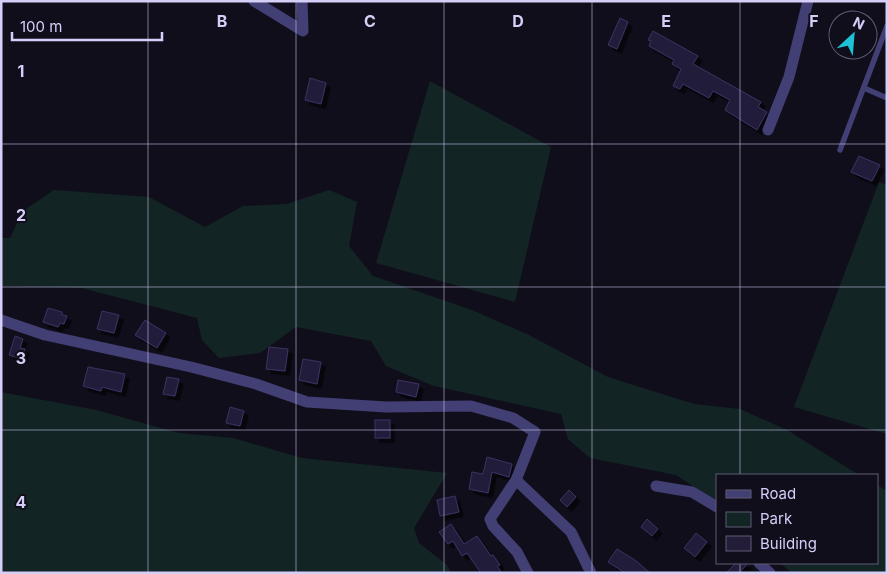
<svg xmlns="http://www.w3.org/2000/svg" width="888" height="574" viewBox="0 0 888 574" font-family="Inter,sans-serif">
<style>
.green{fill:#122524}
.building{fill:#231d3a;stroke:#3c3263;filter:url(#shadow)}
.lines{fill:none;stroke-linecap:round;stroke-linejoin:round}
.service{stroke:#423f74;stroke-width:5.5}
.minor{stroke:#423f74;stroke-width:11}
.grid{fill:none;stroke:#d5cff8;stroke-width:1;stroke-opacity:0.55}
.grid-label{font-size:16px;text-anchor:middle;font-weight:bold;fill:#d5cff8;stroke:#110e1c;stroke-width:4;stroke-linejoin:round;paint-order:stroke}
</style>
<defs>
<filter id="shadow"><feDropShadow dx="4.5" dy="4.5" stdDeviation="0" flood-color="#0009"/></filter>
</defs>
<rect width="100%" height="100%" fill="#110e1c"/>
<g class="green">
<polygon points="430,81 551,147 515,302 376,263"/>
<polygon points="879,182 887,185 887,434 794,407"/>
<polygon points="54,190 149,197 205,227 243,206 287,204 329,190 357,202 349,246 373,276 472,310 529,335 608,377 694,404 740,409 787,430 859,475 717,475 717,502 676,475 590,458 568,439 561,414 434,386 386,366 371,341 296,327 260,353 219,358 202,340 197,318 82,288 1,286 1,238 10,238 23,211"/>
<polygon points="1,392 96,410 179,433 233,438 302,458 447,473 414,528 419,543 447,565 451,573 1,573"/>
<polygon points="877,485 887,491 887,573 792,573 780,563 877,563"/>
</g>
<g class="building">
<polygon points="620,18 628,22 617,49 608,45"/>
<polygon points="653,31 698,56 693,64 761,102 758,107 767,112 757,130 725,110 730,100 713,91 709,98 683,84 680,89 673,86 681,69 672,64 674,60 649,46 651,41 648,40"/>
<polygon points="310,78 326,83 321,104 305,100"/>
<polygon points="859,156 880,165 872,181 851,172"/>
<polygon points="48,308 62,312 62,315 67,316 64,324 60,323 58,327 43,322"/>
<polygon points="102,311 119,315 114,333 97,329"/>
<polygon points="145,320 166,333 157,348 135,335"/>
<polygon points="15,336 23,339 20,348 25,349 22,359 9,355"/>
<polygon points="269,347 288,349 285,371 266,369"/>
<polygon points="303,359 321,362 317,384 299,380"/>
<polygon points="88,367 125,374 121,392 102,387 101,391 83,386"/>
<polygon points="167,377 179,379 175,396 163,394"/>
<polygon points="398,380 419,384 416,397 396,392"/>
<polygon points="230,407 244,411 240,426 226,423"/>
<rect x="375" y="420" width="15" height="18"/>
<polygon points="487,457 512,464 509,477 492,472 488,493 469,489 472,472 483,474"/>
<polygon points="569,490 576,497 567,507 560,500"/>
<polygon points="455,496 459,512 440,516 437,500"/>
<polygon points="647,519 658,529 652,536 641,527"/>
<polygon points="451,524 464,544 477,536 491,556 493,555 500,565 497,566 502,573 481,573 467,553 462,556 453,541 448,544 439,532"/>
<polygon points="696,533 707,542 695,557 684,548"/>
<polygon points="617,549 635,560 650,573 625,573 608,562"/>
<polygon points="736,563 748,563 739,573 726,573"/>
</g>
<g class="lines">
<g class="service">
<polyline points="864,88 887,98"/>
<polyline points="840,150 887,26"/>
</g>
<g class="minor">
<polyline points="254,1 303,31 302,1"/>
<polyline points="768,130 789,77 808,1"/>
<polyline points="1,320 45,335 191,367 256,384 307,402 386,407 471,406 513,418 535,432 516,480 571,532 591,573"/>
<polyline points="516,480 490,519 493,526 517,552 528,573"/>
<polyline points="656,486 692,492 717,507"/>
<polyline points="759,563 770,573"/>
</g>
</g>
<path class="grid" d="M148,1V573M296,1V573M444,1V573M592,1V573M740,1V475M1,144H887M1,287H887M1,430H887M740,563V573"/>
<g class="grid-label">
<text x="222" y="27">B</text>
<text x="370" y="27">C</text>
<text x="518" y="27">D</text>
<text x="666" y="27">E</text>
<text x="814" y="27">F</text>
<text x="21" y="77">1</text>
<text x="21" y="221">2</text>
<text x="21" y="364">3</text>
<text x="21" y="508">4</text>
</g>
<rect width="888" height="574" fill="none" stroke="#d5cff8" stroke-width="5"/>
<rect x="716" y="474" width="162" height="90" fill="#110e1c" stroke="#5f5b74"/>
<rect x="726" y="490" width="25" height="8" fill="#423f74" stroke="#5f5b74"/>
<text x="760" y="499" font-size="15" fill="#d5cff8">Road</text>
<rect x="726" y="512" width="25" height="15" fill="#122524" stroke="#5f5b74"/>
<text x="760" y="524" font-size="15" fill="#d5cff8">Park</text>
<rect x="726" y="536" width="25" height="15" fill="#231d3a" stroke="#5f5b74"/>
<text x="760" y="549" font-size="15" fill="#d5cff8">Building</text>
<g transform="translate(853 35) rotate(26)"><circle r="24" fill="#110e1c" stroke="#5f5b74"/>
<path d="M0-4L9 19L0 12L-9 19Z" fill="#1ec1d6"/>
<text y="-8" font-size="14" font-weight="bold" text-anchor="middle" fill="#d5cff8">N</text>
</g>
<path d="M12 32v8h150v-8" fill="none" stroke="#d5cff8" stroke-width="2.5"/>
<text x="20" y="32" font-size="15" fill="#d5cff8" stroke="#110e1c" stroke-width="4" paint-order="stroke">100 m</text>
</svg>
